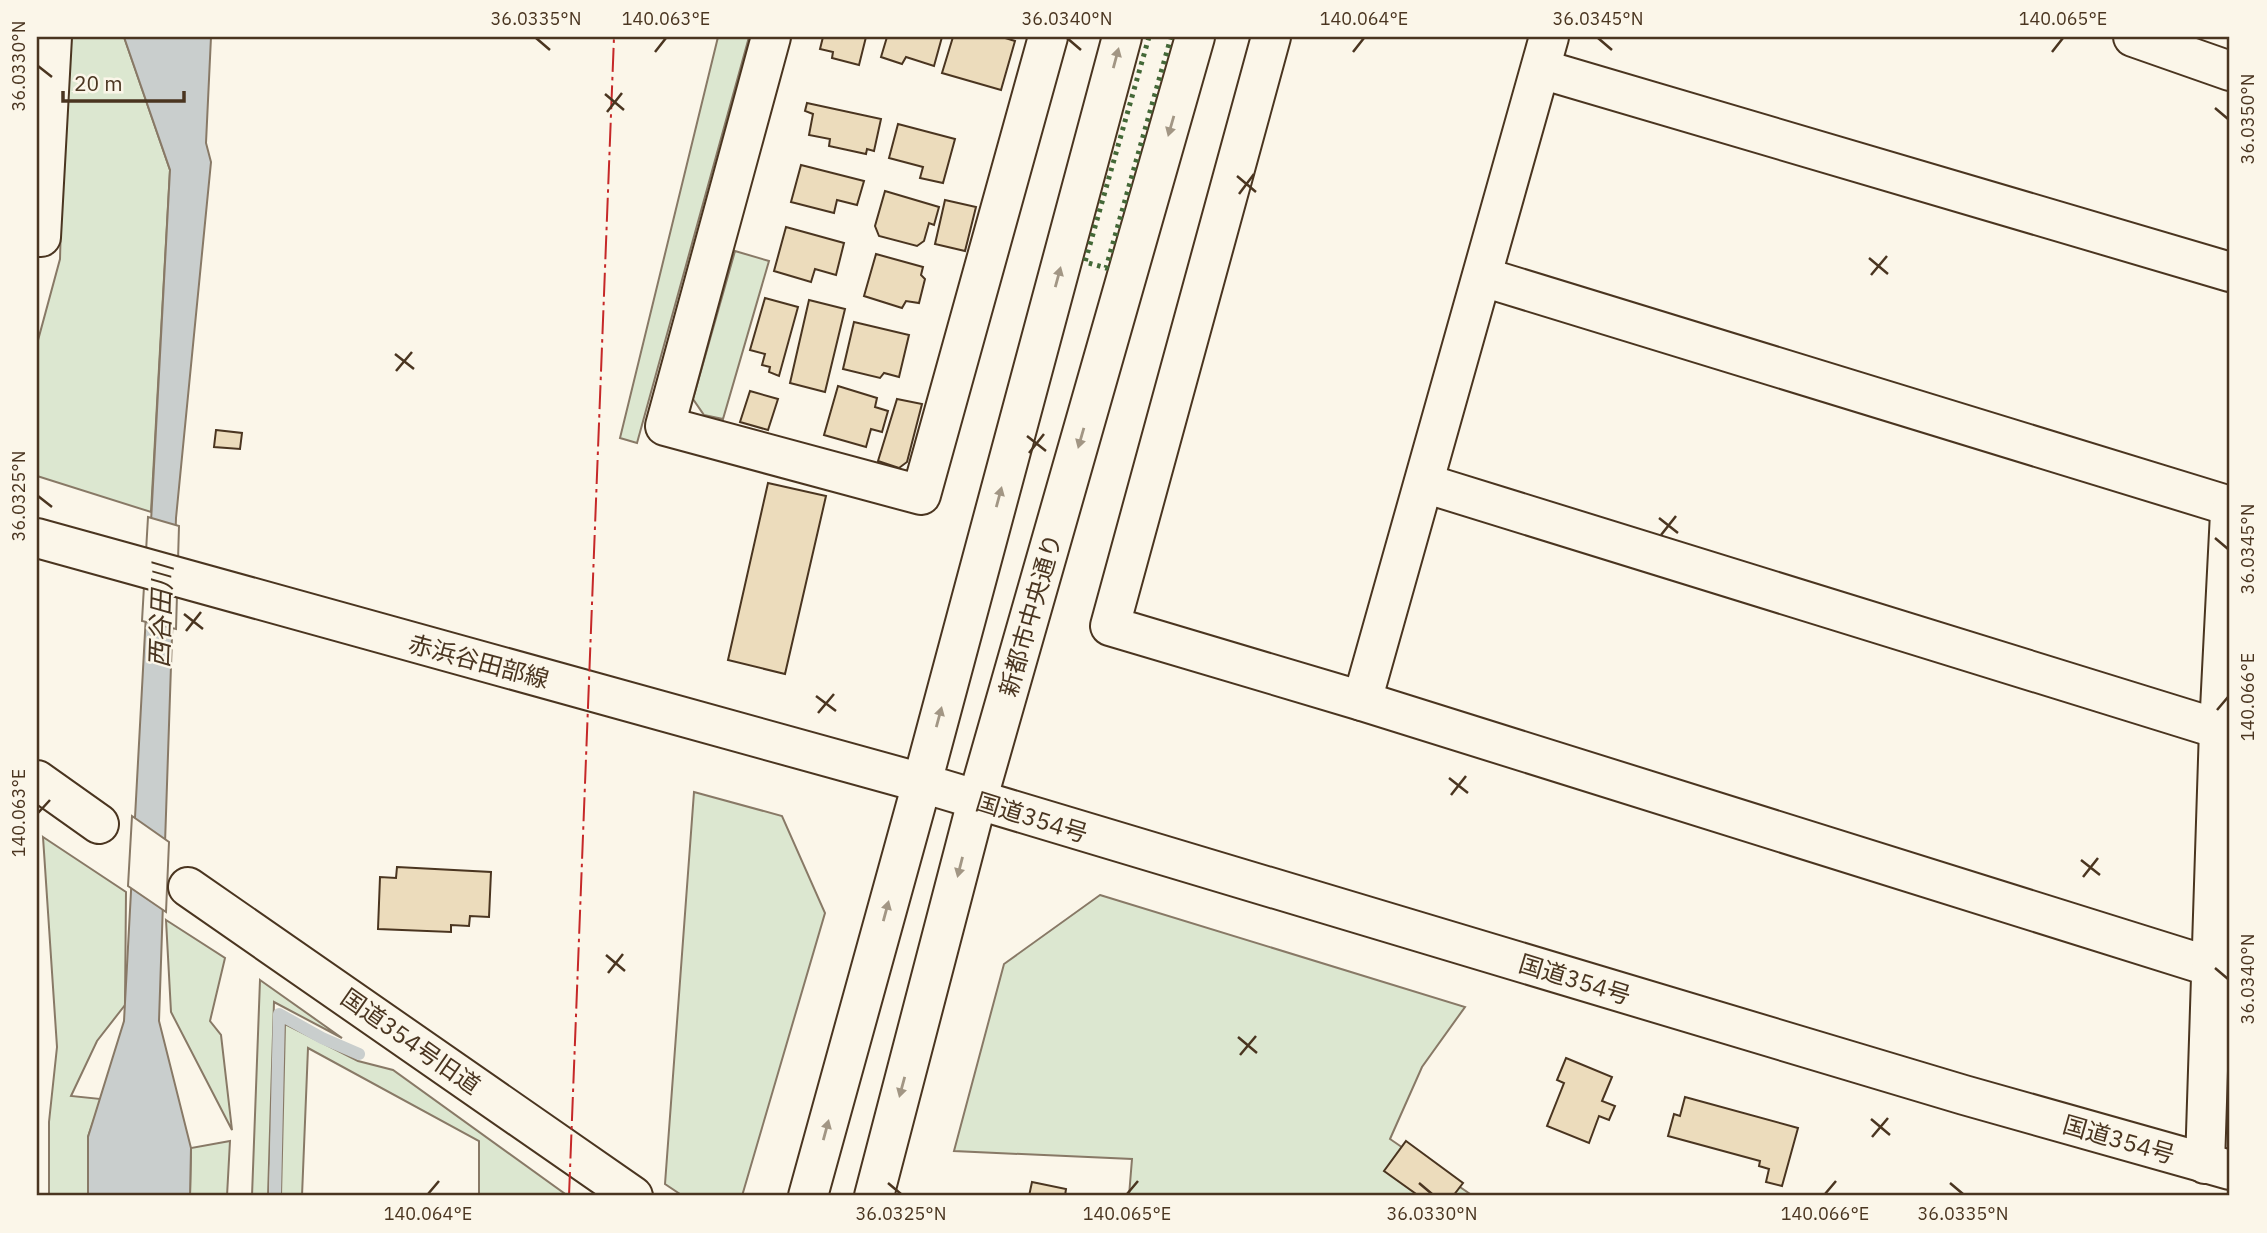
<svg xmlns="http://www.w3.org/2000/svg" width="2267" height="1233" viewBox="0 0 2267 1233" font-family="'IBM Plex Sans','Noto Sans JP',sans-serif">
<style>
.green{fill:#dce7d0;stroke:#887966;stroke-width:2}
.water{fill:#c9cecd;stroke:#887966;stroke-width:2}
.pier{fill:#fbf6e9;stroke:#887966;stroke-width:2}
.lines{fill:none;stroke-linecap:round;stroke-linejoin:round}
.stream{stroke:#c9cecd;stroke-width:12}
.building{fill:#ecdcbc;stroke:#4a3520;stroke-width:2}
.minor-casing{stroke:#4a3520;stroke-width:42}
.major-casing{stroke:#4a3520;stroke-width:42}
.highway-casing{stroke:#4a3520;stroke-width:42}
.minor{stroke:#fbf6e9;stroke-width:38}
.major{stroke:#fbf6e9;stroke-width:38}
.highway{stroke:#fbf6e9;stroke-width:38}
.hedge{stroke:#436837;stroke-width:5;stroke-dasharray:3.5 5;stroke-linecap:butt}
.power{stroke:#c62828;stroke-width:2;stroke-dasharray:24 5 3.5 5;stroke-linecap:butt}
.oneway{fill:#a29684}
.ticks{fill:none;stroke:#4a3520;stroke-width:2.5}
.labels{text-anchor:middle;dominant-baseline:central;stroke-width:5;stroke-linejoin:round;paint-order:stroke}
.street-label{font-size:24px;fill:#4a3520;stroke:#fbf6e9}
.water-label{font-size:26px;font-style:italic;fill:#4a3520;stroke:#fbf6e9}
.neatline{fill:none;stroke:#4a3520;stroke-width:2.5}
.ticks-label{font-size:18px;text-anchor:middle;fill:#4a3520}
</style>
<rect width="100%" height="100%" fill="#fbf6e9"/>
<g class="green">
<polygon points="66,37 124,37 170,170 151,512 37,476 37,344 60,259"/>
<polygon points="718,37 749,37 637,443 620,438"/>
<polygon points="735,251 769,261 723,419 704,415 693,399"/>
<polygon points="694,792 782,816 825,913 742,1196 683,1196 665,1184"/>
<polygon points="43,837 126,892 125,1005 97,1041 71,1096 101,1099 88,1137 88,1196 49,1196 49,1122 57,1047"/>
<polygon points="1100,895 1465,1007 1422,1067 1390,1139 1473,1196 1129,1196 1132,1159 954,1151 1004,964"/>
<polygon points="166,920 225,958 210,1021 221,1035 232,1130 171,1012"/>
<polygon points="260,980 342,1038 274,1002 268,1196 252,1196"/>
<polygon points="285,1024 358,1061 393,1070 568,1196 479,1196 479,1141 308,1048 302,1196 281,1196"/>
<polygon points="230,1141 227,1196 190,1196 191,1148"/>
</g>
<polygon class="water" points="124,37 211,37 206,143 211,162 176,518 159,1021 191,1148 190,1196 88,1196 88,1137 124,1021 170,170"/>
<g class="pier">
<polygon points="148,517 179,526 176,629 142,621"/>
<polygon points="132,816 169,842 166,912 128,886"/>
</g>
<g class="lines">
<polyline class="stream" points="275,1196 279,1014 322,1038 359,1054"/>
</g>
<g class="building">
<polygon points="823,37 866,37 859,65 832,58 833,52 820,49"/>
<polygon points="887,37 942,37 934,66 906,57 902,64 881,57"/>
<polygon points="953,37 1002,37 1015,41 1001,90 942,73"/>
<polygon points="807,103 881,119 874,151 867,149 866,154 829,146 830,139 809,135 813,114 805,111"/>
<polygon points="898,124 955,139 943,183 920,178 923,167 889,158"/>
<polygon points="801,165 864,181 857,205 837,200 834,213 791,202"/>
<polygon points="885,191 939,207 934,225 929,223 924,241 917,246 879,236 875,226"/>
<polygon points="945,200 976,207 965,251 935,244"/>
<polygon points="786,227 844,243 836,275 815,269 811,282 774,271"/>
<polygon points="876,254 923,267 921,275 925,279 919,303 906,301 902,308 864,296"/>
<polygon points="765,298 798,307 779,376 769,372 770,367 762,365 765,354 750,350"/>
<polygon points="809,300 845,309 825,392 790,383"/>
<polygon points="854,322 909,335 899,377 884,373 880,378 843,369"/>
<polygon points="838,386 877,398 875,407 888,411 882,432 871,429 866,447 824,435"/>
<polygon points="750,391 778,399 768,430 740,422"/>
<polygon points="897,399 922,404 907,462 899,468 878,461"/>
<polygon points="216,430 242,433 240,449 214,447"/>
<polygon points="768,483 826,496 785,674 728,660"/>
<polygon points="397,867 491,872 489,917 470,916 469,926 451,925 451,932 378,929 380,877 396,878"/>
<polygon points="1566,1058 1612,1077 1602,1101 1615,1106 1609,1120 1599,1116 1589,1143 1547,1126 1564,1083 1557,1080"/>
<polygon points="1685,1097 1798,1128 1782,1186 1766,1182 1769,1169 1759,1166 1760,1161 1668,1136 1674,1114 1680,1116"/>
<polygon points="1406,1141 1463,1183 1453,1196 1419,1196 1384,1171"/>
<polygon points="1032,1182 1066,1189 1065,1196 1029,1196"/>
</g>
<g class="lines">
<defs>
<g id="minor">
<polyline points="771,37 665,426 921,495 1048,37"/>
<polyline points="1271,37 1110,626 1362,701 2212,967"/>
<polyline points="2133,37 2230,71"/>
<polyline points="1541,69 2230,272"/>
<polyline points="37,237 41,237 52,37"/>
<polyline points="1483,277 2230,506"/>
<polyline points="1424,483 2219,729"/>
<polyline points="1362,701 1549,37"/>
<polyline points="37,780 99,824"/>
<polyline points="188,887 633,1196"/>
<polyline points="2205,1164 2219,729 2230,513"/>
</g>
<g id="major">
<polyline points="37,538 922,783 808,1196"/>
<polyline points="874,1196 977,801"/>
</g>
<g id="highway">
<polyline points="1122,37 922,783 1964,1095 2230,1170"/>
<polyline points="977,801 1195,37"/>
</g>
</defs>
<use href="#minor" class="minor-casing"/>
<use href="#major" class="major-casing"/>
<use href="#highway" class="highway-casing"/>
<use href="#minor" class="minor"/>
<use href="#major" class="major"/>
<use href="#highway" class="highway"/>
<polyline class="hedge" points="1149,37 1085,262 1106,268 1171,37"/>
<polyline class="power" points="569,1196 614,37"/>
</g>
<defs><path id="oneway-solid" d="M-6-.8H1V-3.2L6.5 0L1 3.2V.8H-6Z" transform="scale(1.75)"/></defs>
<g class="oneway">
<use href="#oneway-solid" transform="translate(1116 58) rotate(-75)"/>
<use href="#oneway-solid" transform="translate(1171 126) rotate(106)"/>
<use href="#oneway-solid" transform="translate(1058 277) rotate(-75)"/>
<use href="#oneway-solid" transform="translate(1081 438) rotate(106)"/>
<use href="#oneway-solid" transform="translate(999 497) rotate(-75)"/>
<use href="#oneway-solid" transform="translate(939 717) rotate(-75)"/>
<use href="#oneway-solid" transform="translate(960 867) rotate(104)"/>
<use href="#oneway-solid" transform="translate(886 911) rotate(-75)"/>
<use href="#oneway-solid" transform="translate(902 1087) rotate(105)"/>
<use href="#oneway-solid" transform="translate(826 1130) rotate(-75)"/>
</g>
<path class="ticks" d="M536,38L550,50M1067,38L1081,50M1598,38L1612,50M655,52L666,38M1353,52L1364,38M2052,52L2063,38M38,66L52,77M605,94L624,110M2215,108L2228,119M607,112L622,93M1237,176L1256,192M1239,194L1254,174M1869,258L1888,274M1871,275L1887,256M395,354L414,369M396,371L412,352M1027,436L1046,451M1029,453L1044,434M38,496L52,507M1659,518L1678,533M1661,535L1676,516M2215,538L2228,549M184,614L203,629M186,631L201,612M816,696L836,711M2217,710L2228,697M818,713L834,694M1449,778L1468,793M1451,795L1466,776M38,813L50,800M2081,860L2100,875M2083,877L2098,858M606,955L625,971M2215,968L2228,979M608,973L623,954M1238,1037L1257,1053M1240,1055L1256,1036M1871,1119L1890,1135M1872,1137L1888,1118M888,1183L901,1194M1419,1183L1432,1194M1950,1183L1963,1194M428,1194L439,1181M1127,1194L1138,1181M1825,1194L1836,1181"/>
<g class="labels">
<g class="street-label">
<text transform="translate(1030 615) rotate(-74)">新都市中央通り</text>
<text transform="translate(479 661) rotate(15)">赤浜谷田部線</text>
<text transform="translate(1032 817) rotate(17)">国道354号</text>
<text transform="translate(1575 979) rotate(17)">国道354号</text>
<text transform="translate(411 1041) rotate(35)">国道354号旧道</text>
<text transform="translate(2119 1139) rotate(16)">国道354号</text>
</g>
<g class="water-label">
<text transform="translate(160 616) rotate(-88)">西谷田川</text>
</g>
</g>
<rect width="2267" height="1233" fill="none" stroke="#fbf6e9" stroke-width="77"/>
<path d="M63 91v10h121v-10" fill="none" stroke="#4a3520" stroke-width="3.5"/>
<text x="74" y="91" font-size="21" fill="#4a3520" stroke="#fbf6e9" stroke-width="5" paint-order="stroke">20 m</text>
<rect x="38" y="38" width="2190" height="1156" class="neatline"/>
<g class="ticks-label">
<text x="536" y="25">36.0335°N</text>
<text x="666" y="25">140.063°E</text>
<text x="1067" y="25">36.0340°N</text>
<text x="1364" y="25">140.064°E</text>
<text x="1598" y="25">36.0345°N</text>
<text x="2063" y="25">140.065°E</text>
<text transform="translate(19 66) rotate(-90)" y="6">36.0330°N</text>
<text transform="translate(2248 119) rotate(-90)" y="6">36.0350°N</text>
<text transform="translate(19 496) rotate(-90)" y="6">36.0325°N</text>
<text transform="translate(2248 549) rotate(-90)" y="6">36.0345°N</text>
<text transform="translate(2248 697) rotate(-90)" y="6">140.066°E</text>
<text transform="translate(19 813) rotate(-90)" y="6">140.063°E</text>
<text transform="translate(2248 979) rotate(-90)" y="6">36.0340°N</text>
<text x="428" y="1220">140.064°E</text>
<text x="901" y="1220">36.0325°N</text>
<text x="1127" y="1220">140.065°E</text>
<text x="1432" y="1220">36.0330°N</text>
<text x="1825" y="1220">140.066°E</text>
<text x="1963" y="1220">36.0335°N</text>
</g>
</svg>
